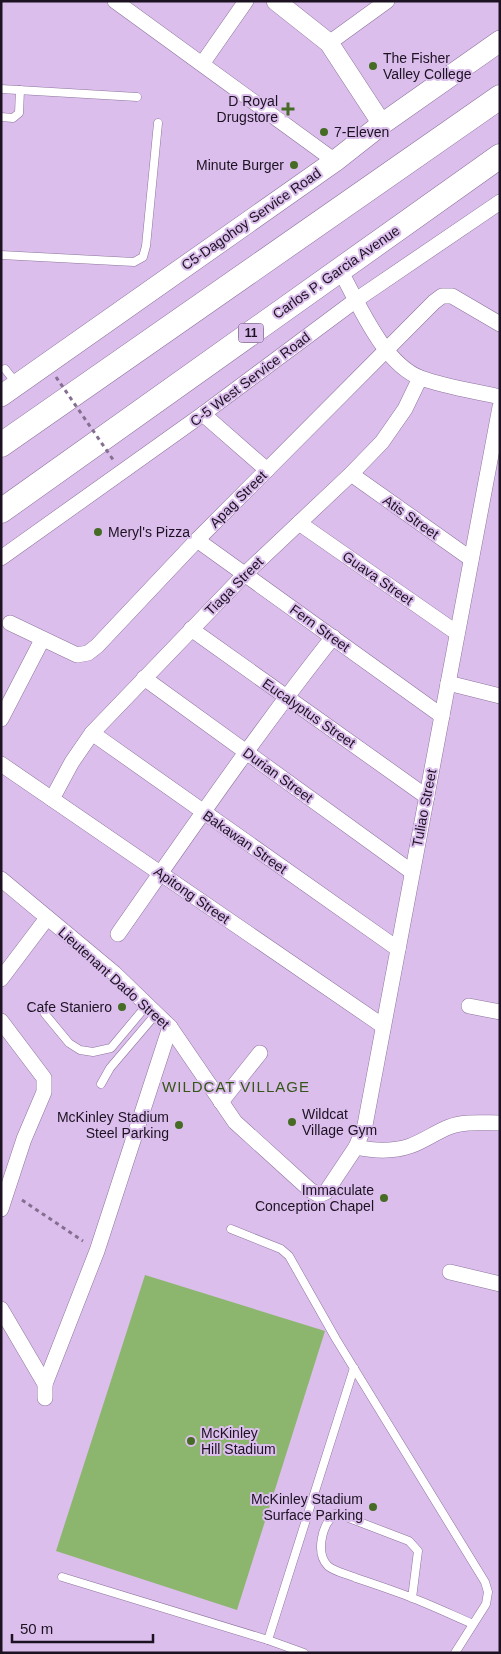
<svg xmlns="http://www.w3.org/2000/svg" width="501" height="1654" viewBox="0 0 501 1654" font-family="Helvetica,sans-serif">
<style>
.green{fill:#8cb66d}
.lines{fill:none;stroke-linecap:round;stroke-linejoin:round}
.service-casing{stroke:#8e749d;stroke-width:9}
.minor-casing{stroke:#8e749d;stroke-width:16}
.tertiary-casing{stroke:#8e749d;stroke-width:20}
.secondary-casing{stroke:#8e749d;stroke-width:22}
.primary-casing{stroke:#8e749d;stroke-width:25}
.path{stroke:#846f90;stroke-width:3;stroke-dasharray:4 4;stroke-linecap:butt}
.service{stroke:#fff;stroke-width:8}
.minor{stroke:#fff;stroke-width:15}
.tertiary{stroke:#fff;stroke-width:19}
.secondary{stroke:#fff;stroke-width:21}
.primary{stroke:#fff;stroke-width:24}
.path-bridge{stroke:#846f90;stroke-width:3;stroke-dasharray:4 4;stroke-linecap:butt}
.poi-dot{fill:#456b25;stroke:#dbbeec;stroke-width:2}
.labels{text-anchor:middle;dominant-baseline:central;stroke-width:4;stroke-linejoin:round;paint-order:stroke}
.shield{fill:#dbbeec;stroke:#55465f;stroke-width:1}
.shield-label{font-size:12px;font-weight:bold;fill:#1c1222}
.poi-label{font-size:14px;fill:#1c1222;stroke:#dbbeec;text-anchor:end}
.street-label{font-size:14px;fill:#1c1222;stroke:#dbbeec}
.neighbourhood-label{font-size:15px;letter-spacing:1px;fill:#355616;stroke:#dbbeec}
</style>
<rect width="100%" height="100%" fill="#dbbeec"/>
<polygon class="green" points="145,1275 325,1331 237,1610 56,1551"/>
<g class="lines">
<defs>
<g id="service">
<polyline points="1,89 137,97"/>
<polyline points="1,117 13,118 19,113 20,90"/>
<polyline points="1,255 134,262 143,257 146,246 158,123"/>
<polyline points="5,369 16,383"/>
<polyline points="45,1014 69,1043 80,1050 93,1052 111,1048 147,1005"/>
<polyline points="101,1084 110,1068 156,1014"/>
<polyline points="231,1229 281,1249 289,1256 336,1339 485,1582 488,1592 486,1604 455,1653"/>
<polyline points="62,1577 268,1640 304,1653"/>
<path d="M412,1598L418,1551L409,1541L341,1515L335,1514C322,1524 315,1553 328,1566C335,1572 347,1574 356,1578C374,1584 392,1590 410,1597C431,1605 452,1615 473,1624"/>
<polyline points="268,1640 354,1368"/>
</g>
<g id="minor">
<polyline points="115,1 335,161"/>
<polyline points="329,43 387,1"/>
<polyline points="202,64 246,1"/>
<path d="M340,270C358,303 384,365 421,378C446,387 474,391 500,397"/>
<polyline points="203,414 267,470"/>
<polyline points="351,474 471,559"/>
<polyline points="299,523 457,633"/>
<polyline points="197,540 442,716"/>
<polyline points="1,558 203,414 356,300 500,202"/>
<polyline points="10,623 77,655 88,653 97,646 197,540 434,302 442,296 452,296 500,324"/>
<polyline points="191,629 427,797"/>
<polyline points="144,678 412,872"/>
<polyline points="448,683 500,696"/>
<polyline points="1,719 42,640"/>
<polyline points="92,733 398,949"/>
<polyline points="1,764 383,1026"/>
<polyline points="52,799 72,762 92,733 245,574 351,474 382,442 405,409 420,378"/>
<polyline points="1,879 114,973 170,1027 235,1122 310,1190 319,1195 326,1192 356,1147 365,1125 500,407"/>
<path d="M118,934C188,834 257,733 333,637"/>
<polyline points="1,979 47,918"/>
<polyline points="469,1006 500,1012"/>
<polyline points="1,1021 44,1078 44,1092 24,1139 1,1209"/>
<polyline points="221,1102 260,1053"/>
<path d="M356,1147C374,1151 392,1152 410,1146C424,1141 436,1132 449,1127C464,1121 484,1123 500,1123"/>
<polyline points="450,1272 500,1284"/>
<polyline points="1,1309 45,1384 45,1398"/>
<polyline points="45,1384 97,1251 170,1027"/>
</g>
<polyline id="tertiary" points="276,1 329,43 382,124"/>
<polyline id="secondary" points="1,396 335,161 382,124 500,41"/>
<g id="primary">
<polyline points="1,445 500,97"/>
<polyline points="1,511 500,156"/>
</g>
</defs>
<use href="#service" class="service-casing"/>
<use href="#minor" class="minor-casing"/>
<use href="#tertiary" class="tertiary-casing"/>
<use href="#secondary" class="secondary-casing"/>
<use href="#primary" class="primary-casing"/>
<polyline class="path" points="22,1200 83,1241"/>
<use href="#service" class="service"/>
<use href="#minor" class="minor"/>
<use href="#tertiary" class="tertiary"/>
<use href="#secondary" class="secondary"/>
<use href="#primary" class="primary"/>
<polyline class="path-bridge" points="56,377 114,461"/>
</g>
<g class="poi-dot">
<circle cx="373" cy="66" r="5"/>
<path d="M285.5 101.5h5v5h5v5h-5v5h-5v-5h-5v-5h5z"/>
<circle cx="324" cy="132" r="5"/>
<circle cx="294" cy="165" r="5"/>
<circle cx="98" cy="532" r="5"/>
<circle cx="122" cy="1007" r="5"/>
<circle cx="292" cy="1122" r="5"/>
<circle cx="179" cy="1125" r="5"/>
<circle cx="384" cy="1198" r="5"/>
<circle cx="191" cy="1441" r="5"/>
<circle cx="373" cy="1507" r="5"/>
</g>
<g class="labels">
<rect class="shield" x="238.5" y="323.5" width="25" height="19" rx="4"/>
<g class="shield-label">
<text x="251" y="333">11</text>
</g>
<g class="poi-label">
<text x="383" y="58" text-anchor="start">The Fisher<tspan x="383" dy="16">Valley College</tspan></text>
<text x="278" y="101">D Royal<tspan x="278" dy="16">Drugstore</tspan></text>
<text x="334" y="132" text-anchor="start">7-Eleven</text>
<text x="284" y="165">Minute Burger</text>
<text x="108" y="532" text-anchor="start">Meryl's Pizza</text>
<text x="112" y="1007">Cafe Staniero</text>
<text x="302" y="1114" text-anchor="start">Wildcat<tspan x="302" dy="16">Village Gym</tspan></text>
<text x="169" y="1117">McKinley Stadium<tspan x="169" dy="16">Steel Parking</tspan></text>
<text x="374" y="1190">Immaculate<tspan x="374" dy="16">Conception Chapel</tspan></text>
<text x="201" y="1433" text-anchor="start">McKinley<tspan x="201" dy="16">Hill Stadium</tspan></text>
<text x="363" y="1499">McKinley Stadium<tspan x="363" dy="16">Surface Parking</tspan></text>
</g>
<g class="street-label">
<text transform="translate(251 219) rotate(-35)">C5-Dagohoy Service Road</text>
<text transform="translate(336 272) rotate(-35)">Carlos P. Garcia Avenue</text>
<text transform="translate(250 379) rotate(-37)">C-5 West Service Road</text>
<text transform="translate(238 499) rotate(-45)">Apag Street</text>
<text transform="translate(411 517) rotate(35)">Atis Street</text>
<text transform="translate(378 578) rotate(35)">Guava Street</text>
<text transform="translate(234 586) rotate(-45)">Tiaga Street</text>
<text transform="translate(320 628) rotate(36)">Fern Street</text>
<text transform="translate(309 713) rotate(35)">Eucalyptus Street</text>
<text transform="translate(278 775) rotate(36)">Durian Street</text>
<text transform="translate(424 808) rotate(-79)">Tuliao Street</text>
<text transform="translate(245 842) rotate(35)">Bakawan Street</text>
<text transform="translate(192 895) rotate(35)">Apitong Street</text>
<text transform="translate(114 978) rotate(42)">Lieutenant Dado Street</text>
</g>
<g class="neighbourhood-label">
<text x="236" y="1086">WILDCAT VILLAGE</text>
</g>
</g>
<rect width="501" height="1654" fill="none" stroke="#1c1222" stroke-width="5"/>
<path d="M12 1634v8h141v-8" fill="none" stroke="#1c1222" stroke-width="2.5"/>
<text x="20" y="1634" font-size="15" fill="#1c1222" stroke="#dbbeec" stroke-width="4" paint-order="stroke">50 m</text>
</svg>
